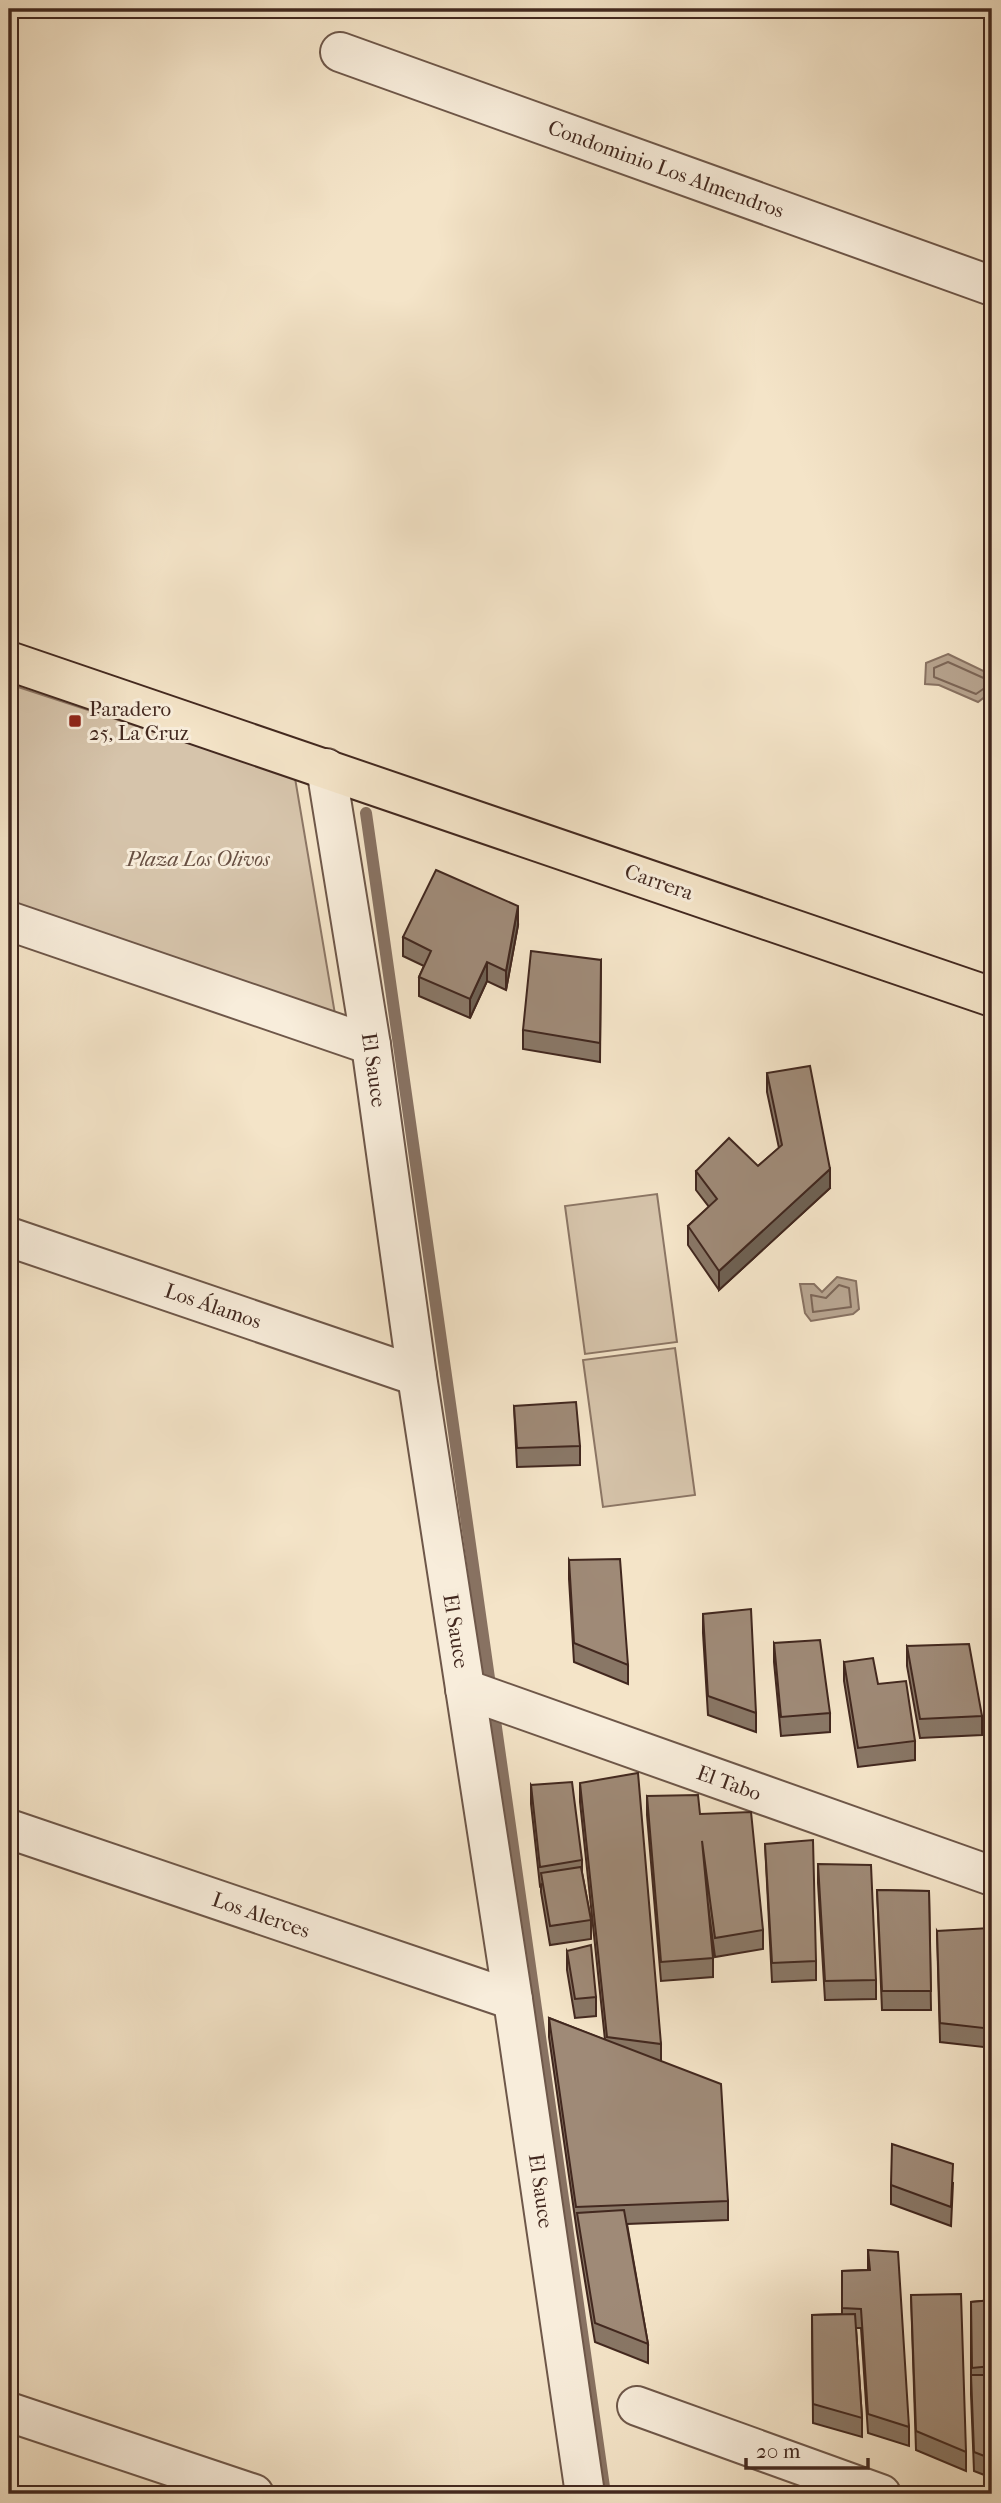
<svg xmlns="http://www.w3.org/2000/svg" width="1001" height="2503" viewBox="0 0 1001 2503" font-family="'IM FELL French Canon',serif">
<style>
.green{fill:#d6c4ab;stroke:#8c7665;stroke-width:2}
.water{fill:#b7a48f;stroke:#887262;stroke-width:2}
.lines{fill:none;stroke-linecap:round;stroke-linejoin:round}
.shore{stroke:#7c6657;stroke-width:2}
.stream{stroke:#887262;stroke-width:12}
.minor-casing{stroke:#6e5749;stroke-width:42}
.primary-casing{stroke:#42281f;stroke-width:42}
.minor{stroke:#f8eddb;stroke-width:38}
.primary{stroke:#f4e4c8;stroke-width:38}
.wall{fill:#897766;stroke:#42281f;stroke-width:2}
.shaded-wall{fill:#6f6153;stroke:#42281f;stroke-width:2}
.building{fill:#9f8a77;stroke:#42281f;stroke-width:2}
.poi-dot{fill:#8f2418;stroke:#f8eddb;stroke-width:2.5}
.labels{text-anchor:middle;dominant-baseline:central;stroke-width:6;stroke-linejoin:round;paint-order:stroke}
.street-label{font-size:21px;fill:#42281f;stroke:#f8eddb}
.poi-label{font-size:21px;fill:#42281f;stroke:#f8eddb;text-anchor:start}
.park-label{font-size:21px;font-style:italic;fill:#674f42;stroke:#f8eddb}
</style>
<rect width="100%" height="100%" fill="#f4e4c8"/>
<filter id="stains"><feTurbulence type="fractalNoise" baseFrequency=".00286" numOctaves="4"/><feColorMatrix values="0 0 0 0 .2 0 0 0 0 .09 0 0 0 0 .02 0 0 0 .5 -.17"/></filter>
<radialGradient id="worn" r=".72"><stop offset=".6" stop-color="#630" stop-opacity="0"/><stop offset="1" stop-color="#630" stop-opacity=".3"/></radialGradient>
<g class="green">
<polygon points="9,684 295,778 336,1020 9,908"/>
<polygon points="657,1194 677,1342 585,1354 565,1206"/>
<polygon points="675,1348 695,1495 603,1507 583,1360"/>
</g>
<g class="water">
<polygon points="948,654 992,675 990,693 978,702 939,685 925,684 926,663"/>
<polygon points="837,1277 856,1281 859,1309 853,1314 811,1321 805,1313 800,1284 814,1284 822,1292"/>
</g>
<g class="lines">
<g class="shore">
<polygon points="948,662 988,680 989,685 976,694 934,677 934,668"/>
<polygon points="839,1285 849,1288 851,1307 813,1312 811,1295 826,1298"/>
</g>
<polyline class="stream" points="366,813 605,2494"/>
<defs>
<g id="minor">
<polyline points="340,52 992,286"/>
<polyline points="326,768 371,1045 417,1376 513,2000 585,2494"/>
<polyline points="9,921 371,1045"/>
<polyline points="9,1237 417,1376"/>
<polyline points="465,1689 992,1876"/>
<polyline points="9,1829 513,2000"/>
<polyline points="637,2406 881,2494"/>
<polyline points="9,2412 254,2494"/>
</g>
<polyline id="primary" points="9,661 992,997"/>
</defs>
<use href="#minor" class="minor-casing"/>
<use href="#primary" class="primary-casing"/>
<use href="#minor" class="minor"/>
<use href="#primary" class="primary"/>
</g>
<g class="wall">
<polygon points="518,925 506,990 487,981 470,1018 419,996 419,977 424,966 403,956 403,937"/>
<polygon points="601,960 600,1062 523,1049 523,1030"/>
<polygon points="767,1073 830,1188 719,1290 688,1245 688,1226 709,1207 696,1190 696,1171 758,1166 779,1148 767,1092"/>
<polygon points="514,1406 580,1446 580,1465 517,1467"/>
<polygon points="569,1560 628,1665 628,1684 574,1662 569,1579"/>
<polygon points="703,1614 756,1713 756,1732 708,1715 703,1633"/>
<polygon points="774,1643 830,1713 830,1732 781,1736 774,1662"/>
<polygon points="907,1646 982,1716 982,1735 920,1738 907,1666"/>
<polygon points="844,1662 878,1684 915,1741 915,1760 858,1767 844,1681"/>
<polygon points="992,1727 992,1813 989,1814 986,1728"/>
<polygon points="580,1783 661,2044 661,2061 728,2201 728,2220 627,2224 648,2344 648,2363 595,2342 577,2232 549,2037 549,2018 605,2040 580,1802"/>
<polygon points="531,1785 582,1860 582,1873 591,1920 591,1939 550,1945 541,1892 541,1885 540,1886 531,1804"/>
<polygon points="647,1796 700,1814 763,1930 763,1949 715,1957 708,1906 713,1958 713,1977 661,1981 647,1815"/>
<polygon points="765,1844 816,1961 816,1980 772,1982"/>
<polygon points="818,1864 876,1980 876,1999 825,2000 818,1883"/>
<polygon points="877,1890 929,1891 931,2010 882,2010"/>
<polygon points="937,1931 992,2018 992,2048 940,2042"/>
<polygon points="567,1951 596,1997 596,2016 575,2018 567,1970"/>
<polygon points="953,2183 951,2226 891,2204 891,2185"/>
<polygon points="868,2250 909,2427 909,2446 868,2433 861,2328 856,2328 862,2418 862,2437 813,2423 812,2315 842,2314 842,2271 868,2270"/>
<polygon points="911,2295 966,2452 966,2471 916,2450"/>
<polygon points="992,2300 992,2478 974,2471 971,2394 971,2302"/>
</g>
<g class="shaded-wall">
<polygon points="518,906 518,925 506,990 506,971"/>
<polygon points="487,962 487,981 470,1018 470,999"/>
<polygon points="830,1169 830,1188 719,1290 719,1271"/>
</g>
<g class="building">
<polygon points="436,870 518,906 506,971 487,962 470,999 419,977 431,951 403,937"/>
<polygon points="531,951 601,960 600,1043 523,1030"/>
<polygon points="810,1066 830,1169 719,1271 688,1226 717,1199 696,1171 729,1138 758,1166 782,1145 767,1073"/>
<polygon points="576,1402 580,1446 517,1448 514,1406"/>
<polygon points="620,1559 628,1665 574,1643 569,1560"/>
<polygon points="751,1609 756,1713 708,1696 703,1614"/>
<polygon points="820,1640 830,1713 781,1717 774,1643"/>
<polygon points="969,1644 982,1716 920,1719 907,1646"/>
<polygon points="873,1658 878,1684 906,1681 915,1741 858,1748 844,1662"/>
<polygon points="992,1727 992,1794 989,1795 986,1728"/>
<polygon points="638,1773 661,2044 607,2037 580,1783"/>
<polygon points="572,1782 582,1860 540,1867 531,1785"/>
<polygon points="698,1795 700,1814 751,1812 763,1930 715,1938 702,1841 713,1958 661,1962 647,1796"/>
<polygon points="813,1840 816,1961 772,1963 765,1844"/>
<polygon points="818,1864 871,1865 876,1980 825,1981"/>
<polygon points="581,1867 591,1920 550,1926 541,1873"/>
<polygon points="877,1890 929,1891 931,1991 882,1991"/>
<polygon points="990,1928 992,2029 940,2023 937,1931"/>
<polygon points="591,1945 596,1997 575,1999 567,1951"/>
<polygon points="549,2018 721,2084 728,2201 576,2207"/>
<polygon points="892,2144 953,2164 951,2207 891,2185"/>
<polygon points="624,2210 648,2344 595,2323 577,2213"/>
<polygon points="868,2250 898,2252 909,2427 868,2414 861,2309 842,2308 842,2271 870,2270"/>
<polygon points="961,2294 966,2452 916,2431 911,2295"/>
<polygon points="992,2300 992,2366 972,2368 971,2302"/>
<polygon points="855,2314 862,2418 813,2404 812,2315"/>
<polygon points="971,2375 992,2375 992,2459 974,2452"/>
</g>
<rect class="poi-dot" x="68" y="714" width="14" height="14" rx="3.5"/>
<g class="labels">
<g class="street-label">
<text transform="translate(666 169) rotate(20)">Condominio Los Almendros</text>
<text transform="translate(659 882) rotate(19)">Carrera</text>
<text transform="translate(374 1070) rotate(82)">El Sauce</text>
<text transform="translate(213 1306) rotate(19)">Los Álamos</text>
<text transform="translate(456 1631) rotate(81)">El Sauce</text>
<text transform="translate(729 1783) rotate(20)">El Tabo</text>
<text transform="translate(261 1915) rotate(19)">Los Alerces</text>
<text transform="translate(541 2191) rotate(82)">El Sauce</text>
</g>
<g class="poi-label">
<text x="89" y="709">Paradero<tspan x="89" dy="24">25, La Cruz</tspan></text>
</g>
<g class="park-label">
<text x="198" y="859">Plaza Los Olivos</text>
</g>
</g>
<rect width="1001" height="2503" fill="none" stroke="#f4e4c8" stroke-width="35"/>
<rect x="10" y="10" width="980" height="2482" fill="none" stroke="#42281f" stroke-width="3.5"/>
<rect x="18" y="18" width="966" height="2468" fill="none" stroke="#42281f" stroke-width="2"/>
<path d="M746 2458v10h122v-10" fill="none" stroke="#42281f" stroke-width="3.5"/>
<text x="756" y="2458" font-size="21" fill="#42281f" stroke="#f8eddb" stroke-width="5" paint-order="stroke">20 m</text>
<rect width="100%" height="100%" filter="url(#stains)"/>
<rect width="100%" height="100%" fill="url(#worn)"/>
</svg>
